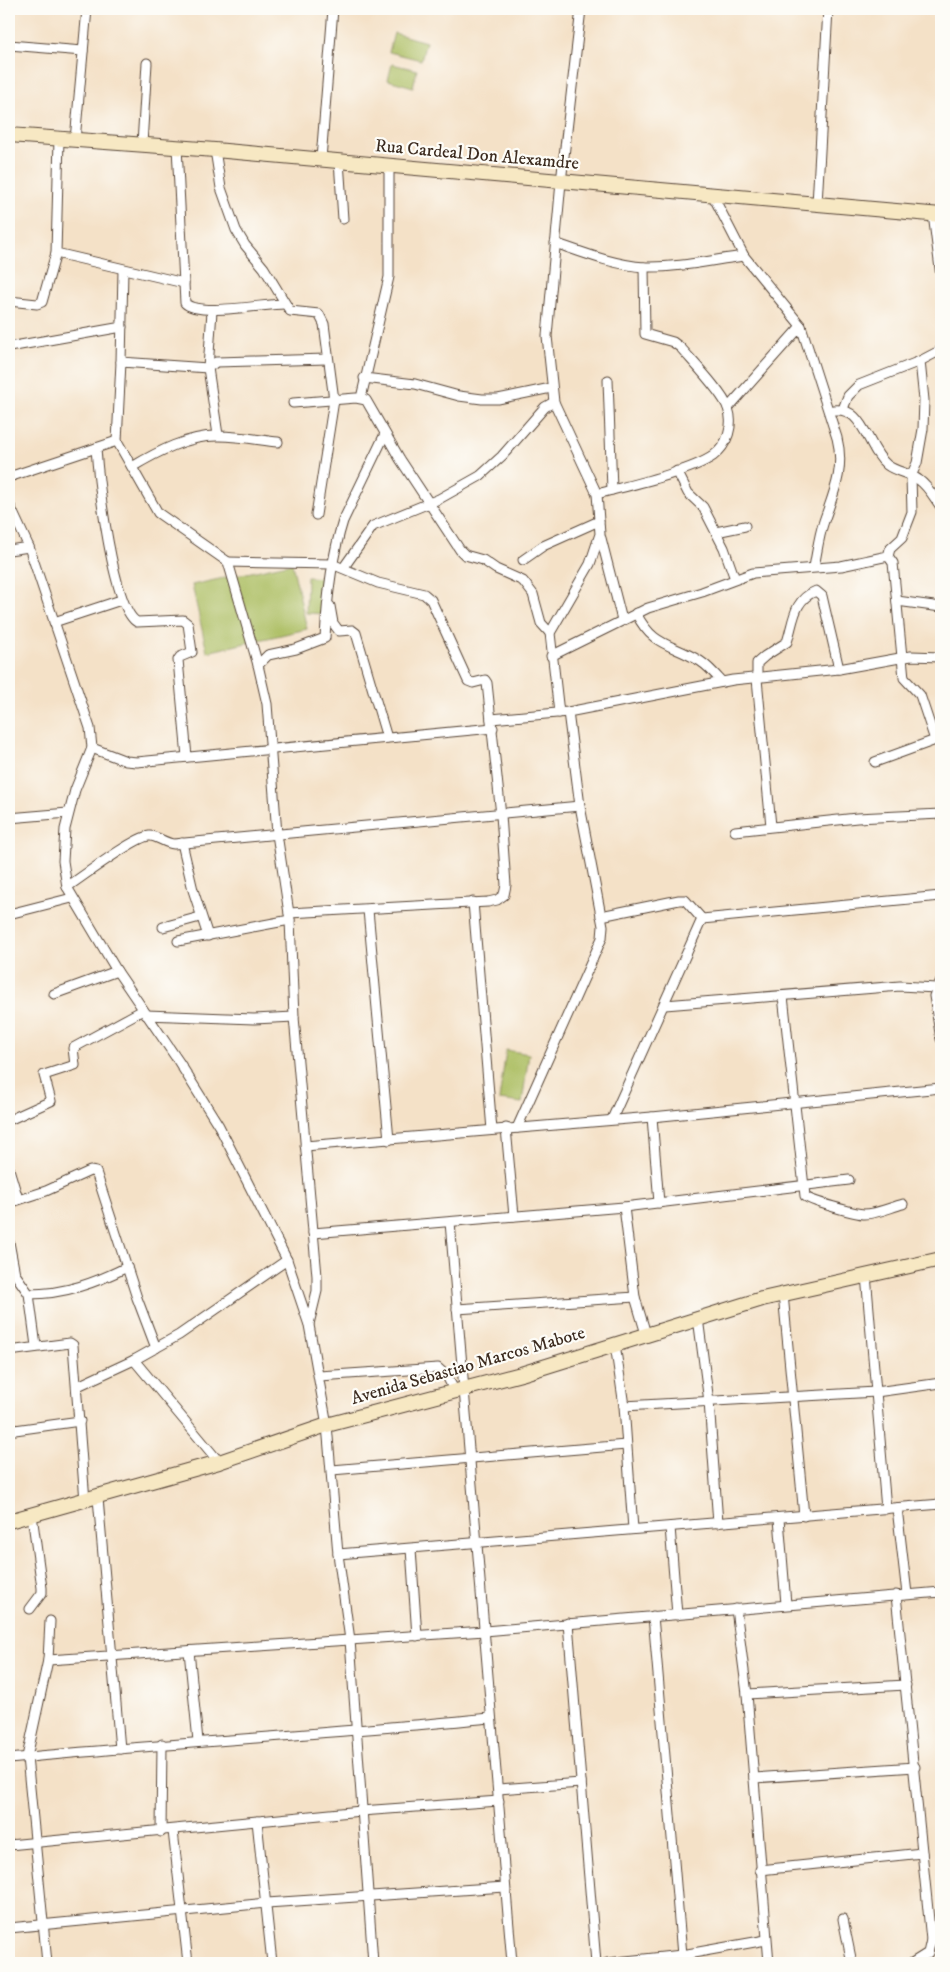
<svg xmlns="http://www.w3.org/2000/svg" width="950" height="1972" viewBox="0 0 950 1972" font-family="'IM FELL DW Pica',serif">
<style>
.green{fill:#acbe62;stroke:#747440}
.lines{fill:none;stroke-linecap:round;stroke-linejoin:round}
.street-casing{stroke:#574537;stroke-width:11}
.secondary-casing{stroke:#574537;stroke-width:16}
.street{stroke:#fff;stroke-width:9}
.secondary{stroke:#f7e8c3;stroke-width:14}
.labels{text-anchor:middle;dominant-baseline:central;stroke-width:4.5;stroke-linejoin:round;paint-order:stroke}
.street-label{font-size:18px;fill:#3b2a1e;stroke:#fdfcf7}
</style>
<rect width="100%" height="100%" fill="#fdfcf7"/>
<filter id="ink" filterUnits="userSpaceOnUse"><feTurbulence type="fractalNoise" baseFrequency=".02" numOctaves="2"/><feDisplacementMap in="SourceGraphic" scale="10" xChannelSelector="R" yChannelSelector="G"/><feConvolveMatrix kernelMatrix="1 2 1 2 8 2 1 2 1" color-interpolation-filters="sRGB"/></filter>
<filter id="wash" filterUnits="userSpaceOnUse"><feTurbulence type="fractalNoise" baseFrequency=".0096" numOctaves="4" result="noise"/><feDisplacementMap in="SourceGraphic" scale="20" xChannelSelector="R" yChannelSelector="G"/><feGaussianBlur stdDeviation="1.12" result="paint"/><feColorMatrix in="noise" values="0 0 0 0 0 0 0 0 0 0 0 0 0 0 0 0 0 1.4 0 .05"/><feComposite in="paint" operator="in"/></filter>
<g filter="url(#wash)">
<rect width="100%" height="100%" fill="#f4e1c7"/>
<g class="green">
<polygon points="394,33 426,42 421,60 389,52"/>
<polygon points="392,64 417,70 413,87 388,80"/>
<polygon points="292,563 307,629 207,652 192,585"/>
<polygon points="307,577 328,578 327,614 306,613"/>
<polygon points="506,1050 529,1054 522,1103 499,1100"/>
</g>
</g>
<g filter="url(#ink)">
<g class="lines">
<defs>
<g id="street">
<polyline points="940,9 941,9"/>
<polyline points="9,45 83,51"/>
<polyline points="59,139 56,253 184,283"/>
<polyline points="75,140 87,9"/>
<polyline points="142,144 147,63"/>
<path d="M177,147L185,303C198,317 264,304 284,304"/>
<polyline points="215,150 221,188 236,230 245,245 264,268 290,311 319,314 324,324 334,400 316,515"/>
<polyline points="321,159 333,9"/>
<polyline points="339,161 343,219"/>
<path d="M712,194L744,256L801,326L837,438C845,469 834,492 824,521C819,535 817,552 814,567"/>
<polyline points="817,204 828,9"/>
<polyline points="933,214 941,277"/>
<path d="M555,243C584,253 614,265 645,267C678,268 712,260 744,256"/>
<polyline points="123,270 121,362 117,441 158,513 228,562 258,665 267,704 277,834 290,920 294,1017 317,1276 317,1291 309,1324"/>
<polyline points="9,301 37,304 42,302 56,253"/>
<polyline points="212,311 208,368 218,435"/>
<polyline points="9,347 122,327"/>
<polyline points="121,362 208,368 216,362 327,359"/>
<polyline points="364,378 415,384 459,396 482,399 498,399 551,388"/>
<polyline points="608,380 612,490"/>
<polyline points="361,398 389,277 389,166"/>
<polyline points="293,403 356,398 366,400 400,459 460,550 465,555 483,560 496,569 523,581 533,594 541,623 550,633"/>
<polyline points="728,408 801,326"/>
<polyline points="843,409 848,396 859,385 920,361 941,350"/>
<path d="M829,411C864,402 866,448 887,465C896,472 910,473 919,480C928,486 935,499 941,507"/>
<path d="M96,448C98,478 113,610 137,622L183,620L188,624L192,652L180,657L178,660L187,757"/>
<path d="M132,467C157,452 189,435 219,436C239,436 259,440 278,442"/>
<polyline points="677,471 688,493 703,507 724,548 735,579"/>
<polyline points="9,477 117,441"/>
<path d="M597,494C626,486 690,472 713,456C728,445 734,425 728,408C723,393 692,361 681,348L673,342L645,334L644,267"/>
<polyline points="9,504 29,547 90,728 92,748 75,790 65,829 63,861 67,887 117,971 179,1062 219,1126 287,1260 309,1325 327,1425 338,1554 350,1640 373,1963"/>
<polyline points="716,532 745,526"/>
<polyline points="601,538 622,620"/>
<polyline points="9,550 29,547"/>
<polyline points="888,556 890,549 902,538 912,512 911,476 917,463 923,429 924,400 920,361"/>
<polyline points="523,560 543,546 599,521"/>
<polyline points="228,562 332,564 378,583 424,594 431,600 468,681 473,683 485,680 487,683 501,815 506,885 504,895 497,900 488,902 289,913"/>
<polyline points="344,567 373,526 439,499 480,476 502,456 545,407 554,402"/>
<polyline points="897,601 941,607"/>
<polyline points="330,606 333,623 339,631 352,630 356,633 387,738"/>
<path d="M636,613C653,647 670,643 700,661C708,666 715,674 722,682"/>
<polyline points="54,622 121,600"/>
<polyline points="551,656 648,608 702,592 753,573 841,566 888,556 893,563 904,678 920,695 935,740"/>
<path d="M258,665L268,655L296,649L325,638C327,598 331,559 343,521L385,434"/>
<polyline points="559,713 550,633 590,564 600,534 597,494 554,402 547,336 561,182 581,9"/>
<polyline points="491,719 568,712 733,680 839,669 911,656 941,657"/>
<polyline points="92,748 126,761 137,762 493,728"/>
<polyline points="875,762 941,738"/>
<polyline points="9,818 68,813"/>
<path d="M771,826L757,679V663L765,656L787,642C794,621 793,600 816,591L822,596L839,669"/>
<polyline points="735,831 857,818 941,814"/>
<polyline points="182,843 193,890 208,936"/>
<path d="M67,887C82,877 135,837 149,836C156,835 164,843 174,844L580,806"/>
<polyline points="473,902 492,1130"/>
<polyline points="368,910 389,1140"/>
<polyline points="9,914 72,898"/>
<polyline points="601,916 679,900 685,900 702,919 941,896"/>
<polyline points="163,927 200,917"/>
<polyline points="178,941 290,920"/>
<polyline points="941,980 934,996 941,1039"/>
<polyline points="54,994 117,971"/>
<path d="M783,996L805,1196C809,1201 857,1214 864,1214C877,1214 891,1207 903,1204"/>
<polyline points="665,1005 900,986 936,988"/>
<polyline points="146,1015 254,1019 294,1017"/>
<polyline points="652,1117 659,1203"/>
<polyline points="612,1119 702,919"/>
<polyline points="9,1120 51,1101 44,1075 75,1065 73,1048 143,1010"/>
<polyline points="506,1128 514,1216"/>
<polyline points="517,1128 602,938 603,926 580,806 568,712"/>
<polyline points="305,1146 652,1117 941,1088"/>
<polyline points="9,1169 18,1199"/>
<polyline points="9,1203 46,1191 90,1171 96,1172 137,1298 156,1348"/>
<polyline points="624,1207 635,1297 646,1334"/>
<polyline points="450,1222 512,1963"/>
<polyline points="313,1233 624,1207 849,1180"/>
<polyline points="9,1242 15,1274 29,1294 36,1346"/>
<polyline points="866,1275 886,1509"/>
<path d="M29,1294C65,1294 95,1283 127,1267"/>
<polyline points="783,1294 804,1516"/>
<polyline points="457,1309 635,1297"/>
<polyline points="698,1318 709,1402 718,1523"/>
<polyline points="615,1344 624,1406 633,1529"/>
<polyline points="9,1351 70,1343 73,1345 85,1501"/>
<polyline points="134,1360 219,1462"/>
<polyline points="319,1376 438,1368 447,1376 455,1392"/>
<polyline points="78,1386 134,1360 179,1335 287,1260"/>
<polyline points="624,1406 876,1392 941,1383"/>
<polyline points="9,1425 15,1430 80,1421"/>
<polyline points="332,1470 626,1445"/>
<polyline points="98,1498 120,1749"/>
<polyline points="897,1508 907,1594"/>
<polyline points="779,1519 786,1604"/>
<polyline points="670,1527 677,1615"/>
<polyline points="411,1549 417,1636"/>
<polyline points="338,1554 941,1504"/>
<polyline points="896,1595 931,1940 928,1953 912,1963"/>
<polyline points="30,1609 42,1593 42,1588 32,1515"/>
<polyline points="736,1609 747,1694 769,1963"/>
<polyline points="653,1616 682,1955"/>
<polyline points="568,1623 596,1963"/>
<polyline points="189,1651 198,1741"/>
<polyline points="48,1660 485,1631 941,1592"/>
<polyline points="747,1694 906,1685"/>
<path d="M9,1759C169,1743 330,1734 490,1718"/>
<polyline points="754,1778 915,1767"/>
<polyline points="498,1789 581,1783"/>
<polyline points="257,1821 272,1963"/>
<polyline points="173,1831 188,1963"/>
<polyline points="161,1832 162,1744"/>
<polyline points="9,1845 361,1811 499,1801"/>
<polyline points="760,1870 922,1853"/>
<polyline points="843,1919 852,1963"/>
<polyline points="9,1928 267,1903 505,1887"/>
<polyline points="931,1940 941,1939"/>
<polyline points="47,1963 27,1757 48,1660 50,1621"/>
<polyline points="607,1963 682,1955 766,1940"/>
</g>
<g id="secondary">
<polyline points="9,135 215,150 941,215"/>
<polyline points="9,1521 219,1462 327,1425 521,1374 762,1299 941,1259"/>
</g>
</defs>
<use href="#street" class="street-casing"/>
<use href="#secondary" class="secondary-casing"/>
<use href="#street" class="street"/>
<use href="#secondary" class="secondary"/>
</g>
</g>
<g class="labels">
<g class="street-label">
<text transform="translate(477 155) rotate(5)">Rua Cardeal Don Alexamdre</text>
<text transform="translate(468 1366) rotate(-16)">Avenida Sebastiao Marcos Mabote</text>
</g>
</g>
<rect width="950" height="1972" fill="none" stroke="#fdfcf7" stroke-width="30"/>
</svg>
